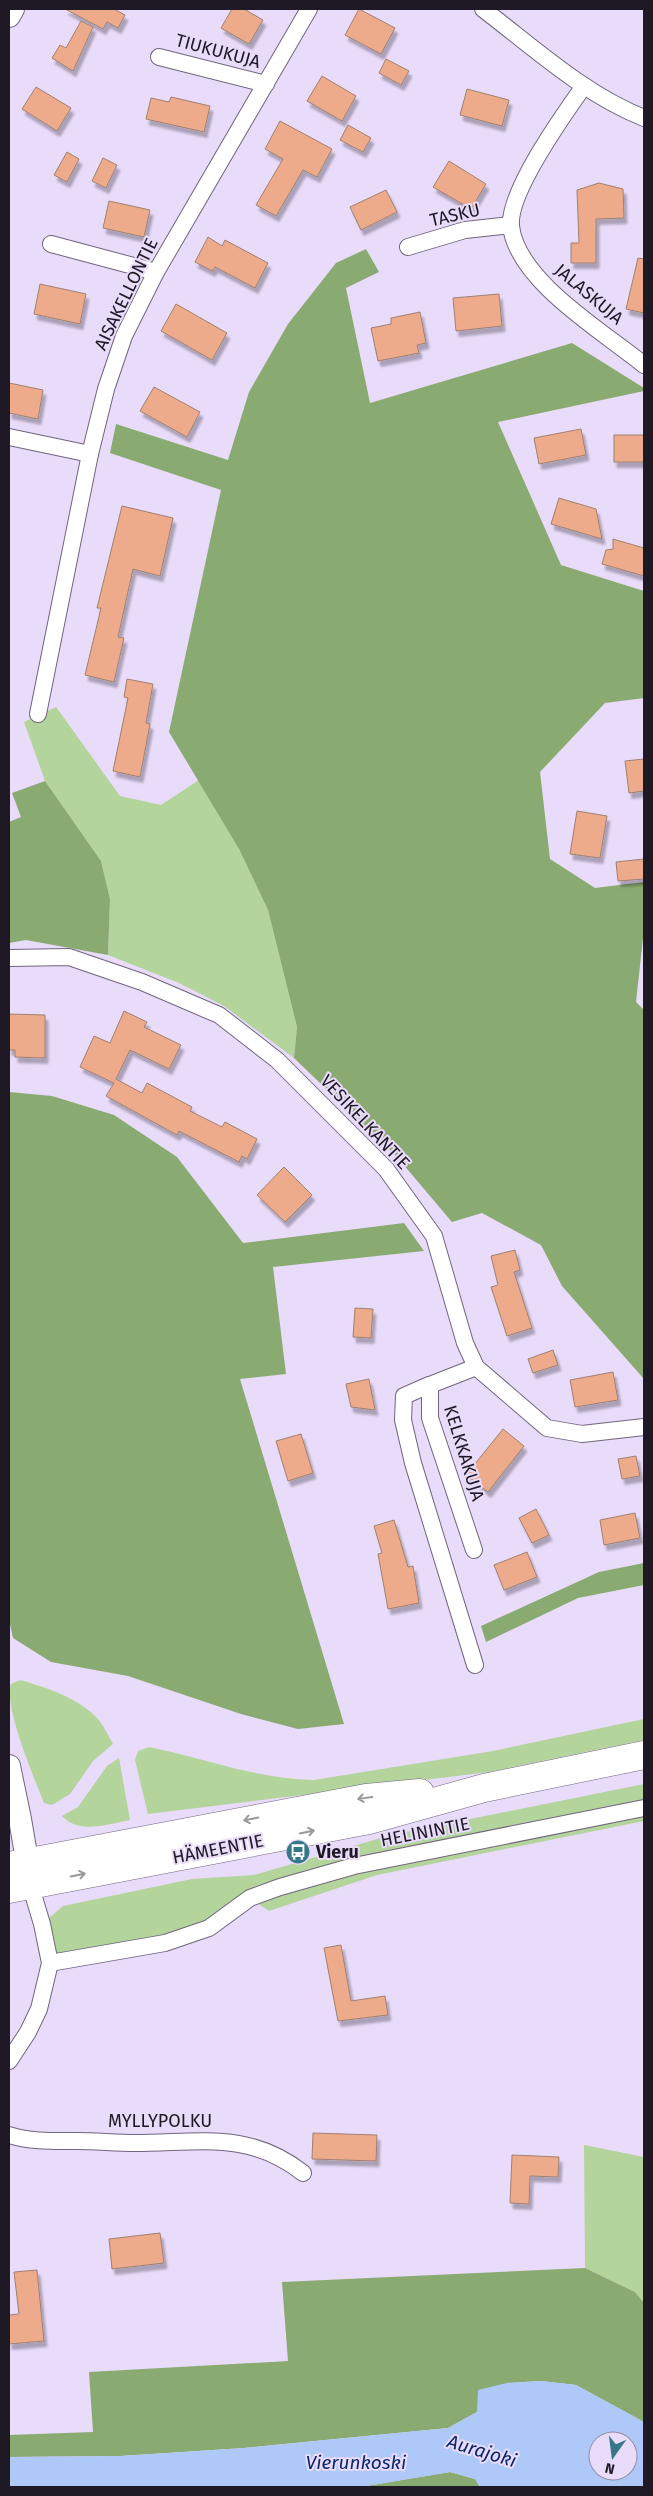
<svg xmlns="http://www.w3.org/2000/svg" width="653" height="2496" viewBox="0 0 653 2496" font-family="'Fira Sans',sans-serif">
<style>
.green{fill:#b3d49b}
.forest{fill:#89aa70}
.water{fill:#aec8f7;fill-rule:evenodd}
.building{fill:#edab8b;stroke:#9e8071;filter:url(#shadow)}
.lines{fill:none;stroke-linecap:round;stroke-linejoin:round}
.street-casing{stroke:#71657f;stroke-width:18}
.secondary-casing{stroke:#71657f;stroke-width:24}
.highway-casing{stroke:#71657f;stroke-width:29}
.street{stroke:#fff;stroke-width:16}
.secondary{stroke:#fff;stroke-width:22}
.highway{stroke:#fff;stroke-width:28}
.oneway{stroke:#9a989c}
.labels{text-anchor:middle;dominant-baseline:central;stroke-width:4;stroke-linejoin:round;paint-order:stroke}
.street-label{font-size:18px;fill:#1e1924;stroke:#e9dbfa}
.poi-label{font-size:18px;font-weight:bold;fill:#1e1924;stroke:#e9dbfa;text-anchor:start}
.water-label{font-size:19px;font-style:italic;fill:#082869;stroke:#e9dbfa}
</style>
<defs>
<filter id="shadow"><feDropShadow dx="3" dy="5.5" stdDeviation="1" flood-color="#0004"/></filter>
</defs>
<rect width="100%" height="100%" fill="#e9dbfa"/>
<g class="green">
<polygon points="56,707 120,796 161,805 199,780 239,849 268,910 297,1027 294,1058 224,1006 179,983 108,955 110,899 101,861 45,781 24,722"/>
<path d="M20,1680C45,1687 78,1698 96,1717C103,1724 108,1735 113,1744L93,1761L70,1794L52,1805L44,1803C35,1780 3,1705 11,1684Z"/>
<path d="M644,1719V1740L489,1772L148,1814L135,1760L138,1751L149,1747C204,1758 256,1779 314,1780L493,1751Z"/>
<path d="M119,1758L130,1820C107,1824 80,1835 62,1816L78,1807L107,1766Z"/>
<polygon points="644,1784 644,1821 377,1875 269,1911 250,1898 165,1943 50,1963 42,1924 63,1906 192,1879 254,1875 391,1835"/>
<polygon points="584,2145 644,2157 644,2303 635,2292 585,2268"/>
</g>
<g class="forest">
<polygon points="366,249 379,272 346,288 370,403 572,343 644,388 644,391 498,422 561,565 644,591 644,698 605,703 540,772 550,859 595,888 644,882 644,929 636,1002 644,1010 644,1379 562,1286 541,1245 482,1213 452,1222 397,1157 294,1058 297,1027 268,910 239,849 169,732 221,490 110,453 116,424 228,460 249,392 288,324 336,263"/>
<polygon points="45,781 101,861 110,899 108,955 26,940 9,943 9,822 21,817 12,793"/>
<polygon points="9,1092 52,1096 114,1115 177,1157 243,1243 404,1223 424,1251 273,1267 286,1374 240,1379 344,1724 298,1729 241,1714 128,1676 51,1662 13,1638 9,1620"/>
<polygon points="644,1563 644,1585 578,1598 486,1642 481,1626 599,1572"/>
<polygon points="585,2268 635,2292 644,2303 644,2422 576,2385 541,2381 507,2383 477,2412 448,2428 244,2448 120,2456 9,2457 9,2435 93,2432 89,2372 288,2361 282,2282"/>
<polygon points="450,2472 475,2479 480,2487 360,2487"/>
</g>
<path class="water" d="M541,2381L576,2385L644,2422V2487H480L475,2479L450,2472L360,2487H9V2457L121,2456L244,2448L448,2428L477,2412L478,2390L507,2383ZM598,2441H628V2471H598Z"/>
<g class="building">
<polygon points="65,9 114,9 125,15 118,28 107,22 103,29"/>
<polygon points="232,9 244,9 263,20 249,44 221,28"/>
<polygon points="359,9 395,28 381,54 345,35"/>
<polygon points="81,21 93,27 73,71 52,58 60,45 66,48"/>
<polygon points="386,59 409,71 401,85 379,73"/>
<polygon points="322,76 356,96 342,121 307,101"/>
<polygon points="36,87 71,108 57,131 22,109"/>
<polygon points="467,89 509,100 502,126 460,115"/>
<polygon points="171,97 210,106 204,132 146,119 151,98 169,102"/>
<polygon points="280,121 332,149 317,177 303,170 276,216 256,205 283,159 265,149"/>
<polygon points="348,125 371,138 363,152 340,140"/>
<polygon points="67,152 79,159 67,182 54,175"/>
<polygon points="103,158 117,165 106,188 92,181"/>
<polygon points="449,161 486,184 471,209 433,187"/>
<polygon points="599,183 623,189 624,218 596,219 596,263 571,263 571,243 579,243 577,190"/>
<polygon points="386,190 397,212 361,230 350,207"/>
<polygon points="109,201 150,210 144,237 103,228"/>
<polygon points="208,237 222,246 225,240 268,263 255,288 215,267 212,271 195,262"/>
<polygon points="638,258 644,259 644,313 626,309"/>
<polygon points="40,284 86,294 80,324 34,314"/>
<polygon points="499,294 502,326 456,331 453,298"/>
<polygon points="176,304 227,333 212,360 161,331"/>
<polygon points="420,312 426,343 417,345 419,353 378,361 371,328 391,324 391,318"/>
<polygon points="9,383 43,390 38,419 9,413"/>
<polygon points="154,387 200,412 187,437 140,411"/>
<polygon points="581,429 586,455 539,464 534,438"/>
<rect x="614" y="435" width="30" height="27"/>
<polygon points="559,498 596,509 602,539 551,524"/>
<polygon points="122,506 173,518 160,576 133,569 118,637 124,638 114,682 85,675 101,608 97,608"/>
<polygon points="613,539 644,548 644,576 602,564 606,550 613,549"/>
<polygon points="127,679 153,684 146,723 150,724 140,777 113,771 128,698 124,697"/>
<polygon points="644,759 644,791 629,793 625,761"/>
<polygon points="577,811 607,816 600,858 570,854"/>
<polygon points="644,859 644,879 618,881 616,862"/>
<polygon points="124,1011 147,1022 144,1027 181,1045 169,1069 130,1050 116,1079 142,1093 147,1083 192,1107 190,1111 222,1127 225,1122 257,1139 247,1159 242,1156 239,1162 179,1131 177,1135 106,1096 114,1083 80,1067 94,1036 110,1043"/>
<polygon points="9,1014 45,1015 45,1058 15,1057 15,1050 9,1050"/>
<polygon points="284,1167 312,1195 285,1222 257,1195"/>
<polygon points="515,1250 520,1270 514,1272 532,1328 507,1336 491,1287 498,1285 491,1256"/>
<polygon points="355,1308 373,1309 371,1338 353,1337"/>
<polygon points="553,1350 558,1365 533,1373 528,1359"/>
<polygon points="613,1372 618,1400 575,1407 570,1380"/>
<polygon points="369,1379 375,1410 351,1407 346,1384"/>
<polygon points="503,1429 524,1446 488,1492 466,1475"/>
<polygon points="301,1434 313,1473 288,1481 276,1441"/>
<polygon points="636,1456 640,1476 622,1479 618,1459"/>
<polygon points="536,1509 549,1535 532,1543 519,1518"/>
<polygon points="635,1513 640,1538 604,1545 600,1520"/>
<polygon points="394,1520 408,1567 413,1566 419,1603 388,1609 378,1554 382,1553 374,1526"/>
<polygon points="527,1552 537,1577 504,1590 494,1565"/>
<polygon points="341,1945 351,2001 385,1996 388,2015 338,2021 324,1948"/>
<polygon points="313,2133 377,2135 376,2161 312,2159"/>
<polygon points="512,2155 559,2157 558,2177 530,2176 529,2204 510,2203"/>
<polygon points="160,2233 164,2263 112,2269 109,2239"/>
<polygon points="37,2270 44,2341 9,2344 9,2315 19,2314 14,2272"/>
</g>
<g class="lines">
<defs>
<g id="street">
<path d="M483,9C534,48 584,94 644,118"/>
<polyline points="159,57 266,84"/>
<path d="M584,86C564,114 508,192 511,226C517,281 604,332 644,365"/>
<polyline points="51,244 156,272"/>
<polyline points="408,247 465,230 511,225"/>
<polyline points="9,437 90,454"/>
<polyline points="38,714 90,454 106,389 124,336 156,272 309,9"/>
<polyline points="9,958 69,957 142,982 219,1015 277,1060 386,1169 434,1236 465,1343 476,1367 547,1428 582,1434 644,1427"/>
<polyline points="429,1385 404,1396 403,1420 413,1463 475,1665"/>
<polyline points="474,1550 430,1418 430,1385 476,1367"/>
<polyline points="50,1963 165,1943 209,1928 250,1898 280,1887 354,1866 644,1808"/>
<polyline points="9,2061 28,2032 39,2009 50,1963 42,1924 30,1884"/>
<path d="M9,2135C31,2142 54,2141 77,2141C96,2141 116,2143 135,2143C199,2143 248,2130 303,2173"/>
</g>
<g id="secondary">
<polyline points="9,16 13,9"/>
<polyline points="9,1766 20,1819 30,1878"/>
</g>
<g id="highway">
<polyline points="9,1866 366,1798 420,1793"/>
<polyline points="9,1889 369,1820 484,1788 644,1755"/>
</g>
</defs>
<use href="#street" class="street-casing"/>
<use href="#secondary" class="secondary-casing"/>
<use href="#highway" class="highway-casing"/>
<use href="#street" class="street"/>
<use href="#secondary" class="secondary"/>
<use href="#highway" class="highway"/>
</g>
<defs><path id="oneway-shaft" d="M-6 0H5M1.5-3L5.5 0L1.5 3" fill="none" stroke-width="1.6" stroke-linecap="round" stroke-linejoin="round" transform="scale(1.25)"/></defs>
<g class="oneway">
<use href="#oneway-shaft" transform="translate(365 1798) rotate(172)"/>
<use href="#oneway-shaft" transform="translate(251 1819) rotate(169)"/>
<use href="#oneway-shaft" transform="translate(307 1832) rotate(-11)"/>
<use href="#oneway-shaft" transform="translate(78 1875) rotate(-11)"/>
</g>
<defs>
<symbol id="bus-disc" viewBox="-11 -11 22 22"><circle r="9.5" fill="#357988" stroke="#e9dbfa"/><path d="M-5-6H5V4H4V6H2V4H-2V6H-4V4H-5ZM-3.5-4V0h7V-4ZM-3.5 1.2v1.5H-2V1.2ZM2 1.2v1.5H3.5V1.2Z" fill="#fff"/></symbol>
</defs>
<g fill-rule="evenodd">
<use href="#bus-disc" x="284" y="1838" width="28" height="28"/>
</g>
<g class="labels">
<g class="street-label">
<text transform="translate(218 51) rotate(15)">TIUKUKUJA</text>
<text transform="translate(455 215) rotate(-13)">TASKU</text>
<text transform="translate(126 294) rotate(-64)">AISAKELLONTIE</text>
<text transform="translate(589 294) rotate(40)">JALASKUJA</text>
<text transform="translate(365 1122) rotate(47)">VESIKELKANTIE</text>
<text transform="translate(464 1453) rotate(73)">KELKKAKUJA</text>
<text transform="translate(425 1832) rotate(-11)">HELININTIE</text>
<text transform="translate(218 1849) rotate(-11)">HÄMEENTIE</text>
<text x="160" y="2121">MYLLYPOLKU</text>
</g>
<g class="poi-label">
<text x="316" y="1852">Vieru</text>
</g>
<g class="water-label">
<text transform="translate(482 2451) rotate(17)">Aurajoki</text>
<text x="356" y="2462">Vierunkoski</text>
</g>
</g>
<rect width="653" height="2496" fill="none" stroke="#1e1924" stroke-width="20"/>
<g transform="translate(613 2456) rotate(194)"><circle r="24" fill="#e9dbfa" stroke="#988da4"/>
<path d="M0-4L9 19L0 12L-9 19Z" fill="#357988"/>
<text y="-8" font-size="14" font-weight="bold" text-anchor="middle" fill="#1e1924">N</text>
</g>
</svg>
